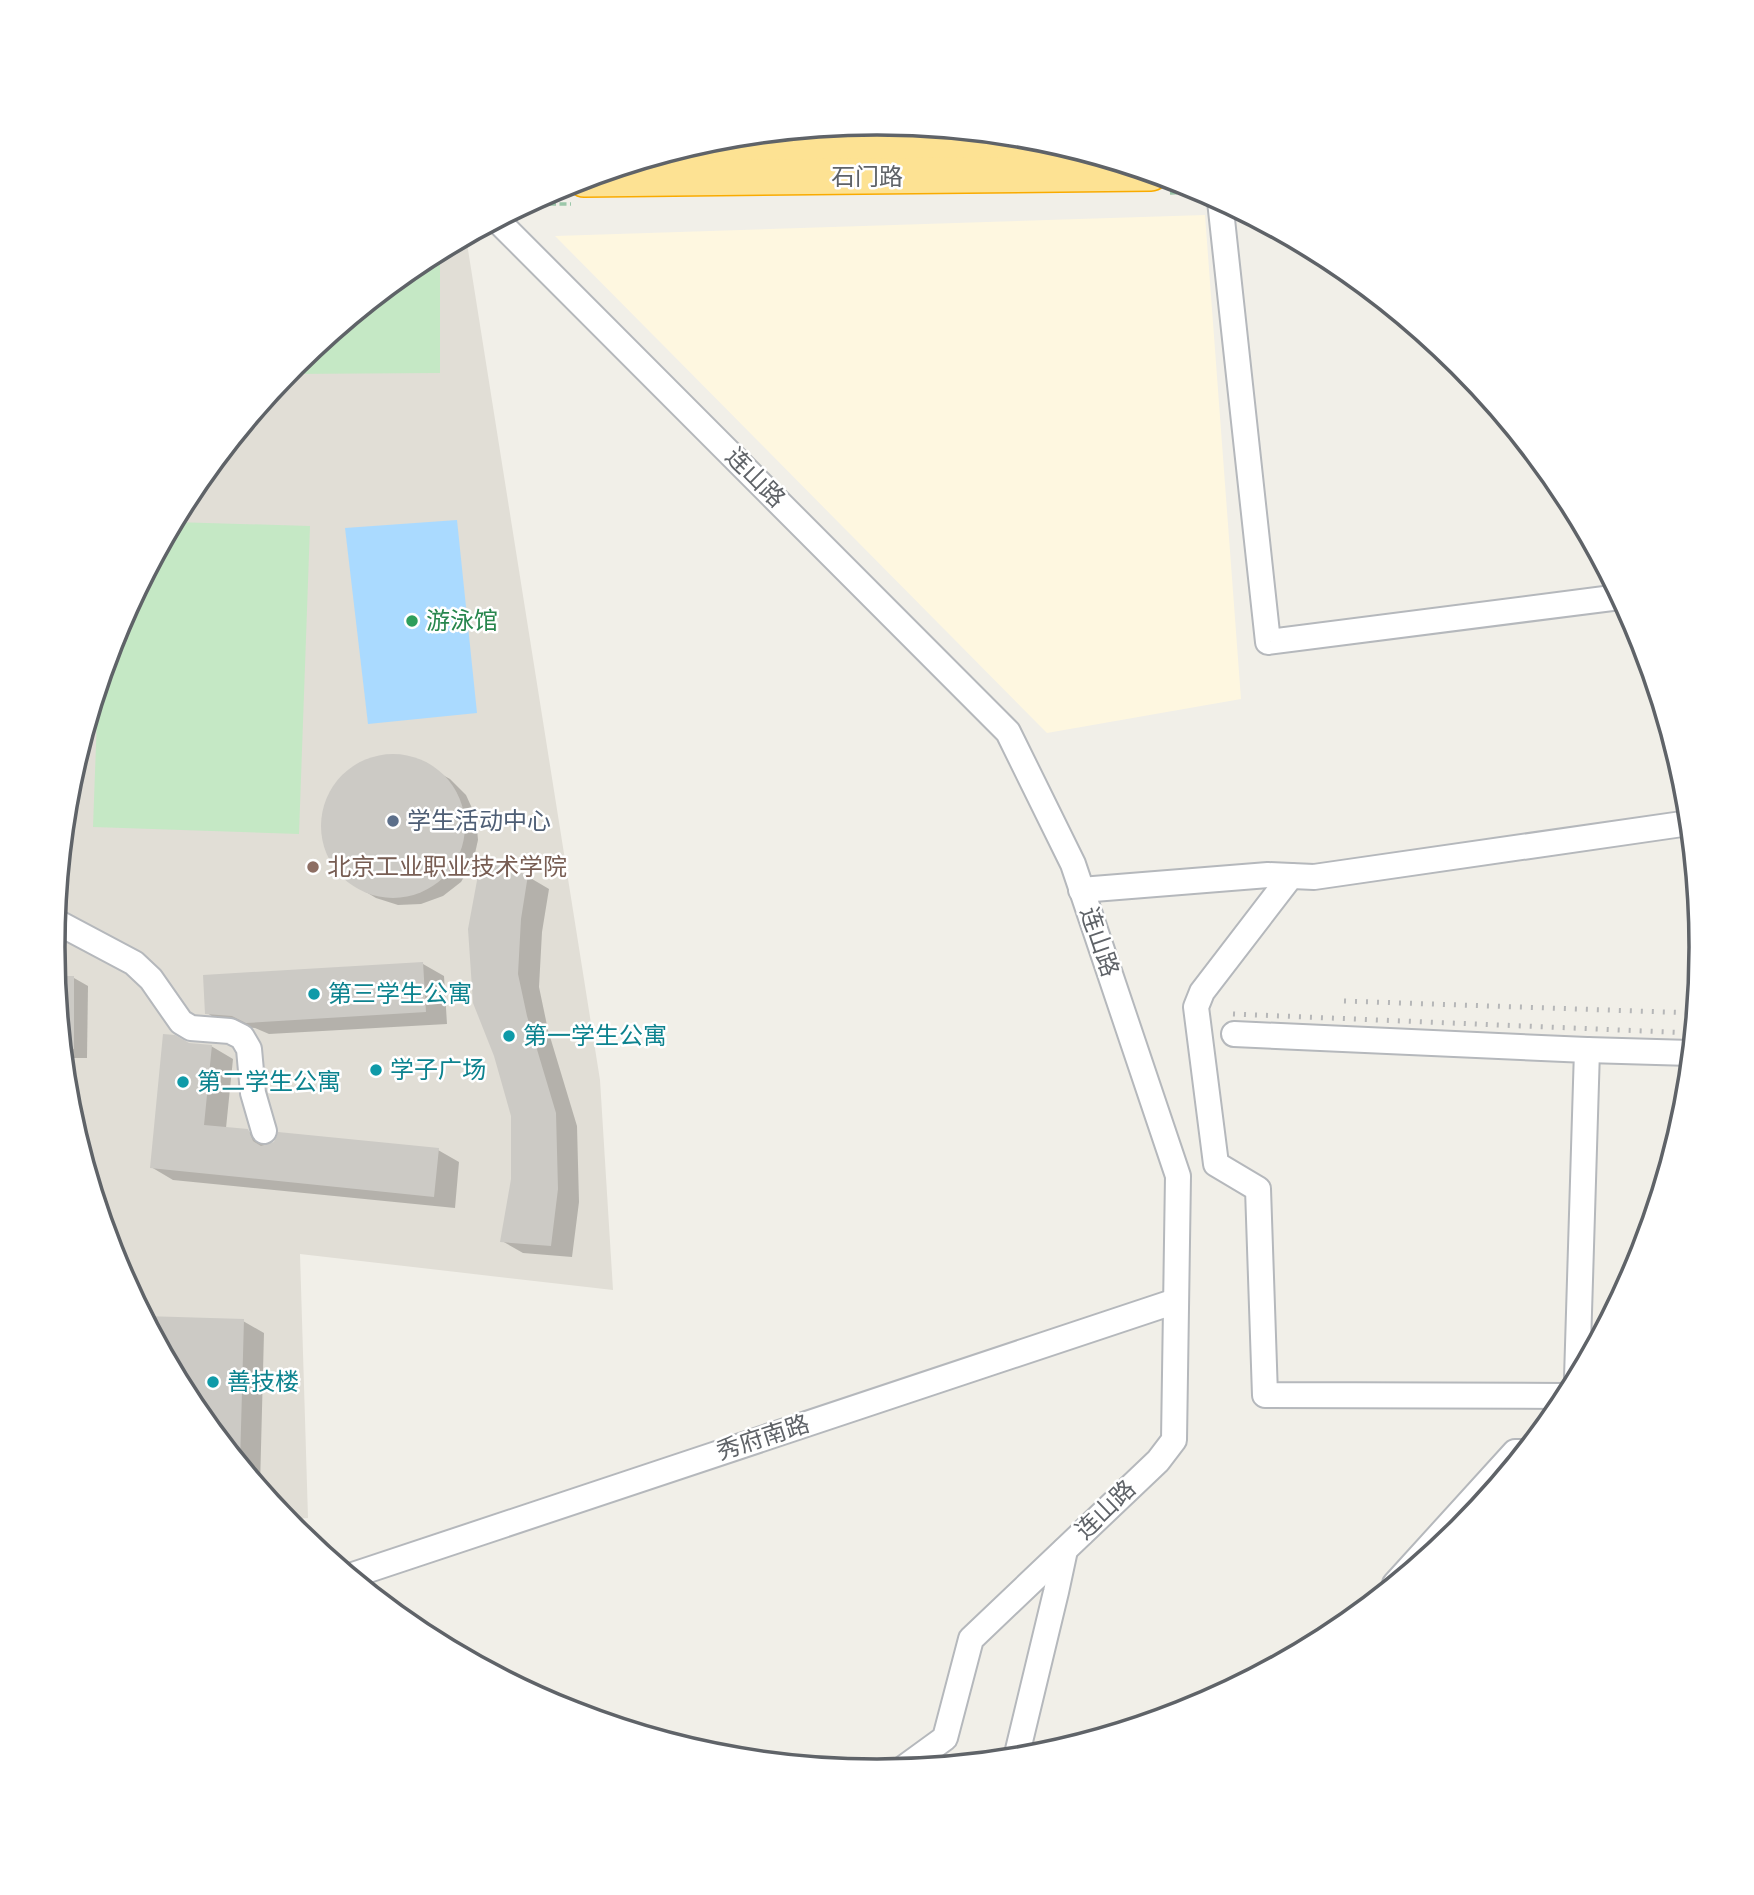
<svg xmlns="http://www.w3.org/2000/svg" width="1754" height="1895" viewBox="0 0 1754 1895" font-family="'Source Sans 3','Noto Sans SC',sans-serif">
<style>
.commercial{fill:#fef7e0}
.education{fill:#e1ded6}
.green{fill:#c5e8c5}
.water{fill:#aadaff}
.shadow{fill:#0003}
.building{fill:#cccac5}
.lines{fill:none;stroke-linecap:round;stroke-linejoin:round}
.minor-casing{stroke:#b5b8bc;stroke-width:28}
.highway-casing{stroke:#f9ab00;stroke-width:38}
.path{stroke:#9cc7a9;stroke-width:3.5;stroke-dasharray:7 3.5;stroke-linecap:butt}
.minor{stroke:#fff;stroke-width:24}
.highway{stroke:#fde293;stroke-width:35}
.rail{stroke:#b6b7b8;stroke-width:5;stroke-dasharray:2 9;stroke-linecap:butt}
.leisure-dot{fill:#2e9e5b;stroke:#fff;stroke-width:2.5}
.service-dot{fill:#5c6f8a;stroke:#fff;stroke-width:2.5}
.education-dot{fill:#8d6e63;stroke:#fff;stroke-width:2.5}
.culture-dot{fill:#0f9aa8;stroke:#fff;stroke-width:2.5}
.labels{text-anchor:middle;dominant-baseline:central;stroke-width:5;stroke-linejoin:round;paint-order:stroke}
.street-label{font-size:24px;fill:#5f6368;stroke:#fff}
.leisure-label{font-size:24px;fill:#27864d;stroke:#fff;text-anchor:start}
.service-label{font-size:24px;fill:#4e5e75;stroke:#fff;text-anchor:start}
.education-label{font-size:24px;fill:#785e54;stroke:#fff;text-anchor:start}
.culture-label{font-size:24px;fill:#0d838f;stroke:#fff;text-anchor:start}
.rim{fill:none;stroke:#5f6368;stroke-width:3.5}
</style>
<rect width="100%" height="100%" fill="#f1efe8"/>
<polygon class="commercial" points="1205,215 1241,699 1047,733 555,236"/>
<polygon class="education" points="466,237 600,1080 613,1290 300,1254 308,1518 285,1520 191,1405 115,1263 68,1108 53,948 68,786 115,632 192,489 294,364 419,262"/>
<g class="green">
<polygon points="440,251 440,373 286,374 294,364 419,262"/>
<polygon points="174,522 310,526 299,834 93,827 98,690 115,632"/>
</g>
<polygon class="water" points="457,520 477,713 368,724 345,528"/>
<g class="shadow">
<polygon points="391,756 414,759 450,779 466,795 476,817 478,840 473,862 461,882 443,896 421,904 398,905 376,898 361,889 342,875 329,857 322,834 324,811 332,790 348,772 368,760"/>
<polygon points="527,876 549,889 542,932 539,987 548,1030 577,1126 579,1202 572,1257 523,1253 502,1241 512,1179 513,1116 496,1055"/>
<polygon points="423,964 444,976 447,1024 269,1034 255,1028 228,1026 207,1013"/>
<polygon points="55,978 74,978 88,986 87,1058 63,1058"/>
<polygon points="189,1044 211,1046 233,1059 226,1128 247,1131 270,1145 438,1150 459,1162 455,1208 173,1180 151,1167"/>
<polygon points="145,1318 243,1321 264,1333 260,1486 257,1486 191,1405 185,1394 186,1385 180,1384"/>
</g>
<g class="building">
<circle cx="393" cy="826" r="72"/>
<polygon points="481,859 528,875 521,919 518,974 527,1016 556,1113 558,1189 551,1246 500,1242 511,1179 511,1116 494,1056 473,1003 468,929"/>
<polygon points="423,962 426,1012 246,1023 232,1016 205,1014 203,975"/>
<polygon points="55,976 74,976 74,1049 63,1049"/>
<polygon points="163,1034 175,1035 189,1043 212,1045 204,1125 248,1129 253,1141 261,1146 274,1142 278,1132 439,1148 434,1197 150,1168"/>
<polygon points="144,1316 244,1319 240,1464 191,1405 184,1391 184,1374 174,1373"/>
</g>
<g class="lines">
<defs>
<g id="minor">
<polyline points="900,167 901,125"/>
<polyline points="1220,201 1268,642 1620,597"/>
<polyline points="497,220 1008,732 1073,864 1178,1176 1174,1440 1158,1461 971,1639 945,1738 901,1770"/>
<polyline points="1291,876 1202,992 1196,1007 1216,1164 1258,1189 1265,1395 1565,1396 1569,1393"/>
<polyline points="1081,890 1268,875 1314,877 1689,823"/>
<polyline points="55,921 134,963 151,979 181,1022 191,1028 230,1031 242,1037 249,1049 253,1093 264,1131"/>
<polyline points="1234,1034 1587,1050 1577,1378"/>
<polyline points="1587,1050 1691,1053"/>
<polyline points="350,1576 1176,1301"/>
<polyline points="1395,1584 1515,1452 1524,1452"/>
<polyline points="1016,1758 1056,1592 1065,1550"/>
</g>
<g id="highway">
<polyline points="670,153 1067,148"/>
<polyline points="584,179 1151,173"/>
</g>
</defs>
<use href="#minor" class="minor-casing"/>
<use href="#highway" class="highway-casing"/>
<g class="path">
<polyline points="1170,193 1201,192"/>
<polyline points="528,204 571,204"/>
<polyline points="546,204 546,194"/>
</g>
<use href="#minor" class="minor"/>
<use href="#highway" class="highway"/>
<g class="rail">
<polyline points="1344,1001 1695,1013"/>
<polyline points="1233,1014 1693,1033"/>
</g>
</g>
<circle class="leisure-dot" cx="412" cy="621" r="7"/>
<circle class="service-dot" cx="393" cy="821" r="7"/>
<circle class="education-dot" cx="313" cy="867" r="7"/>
<g class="culture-dot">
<circle cx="314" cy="994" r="7"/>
<circle cx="509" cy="1036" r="7"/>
<circle cx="376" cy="1070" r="7"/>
<circle cx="183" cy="1082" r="7"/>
<circle cx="213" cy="1382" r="7"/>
</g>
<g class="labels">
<g class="street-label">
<text x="867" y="177">石门路</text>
<text transform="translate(755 478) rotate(45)">连山路</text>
<text transform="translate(1099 942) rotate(71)">连山路</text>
<text transform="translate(763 1438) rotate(-18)">秀府南路</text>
<text transform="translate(1106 1510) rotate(-44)">连山路</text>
</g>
<g class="leisure-label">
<text x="426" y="621">游泳馆</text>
</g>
<g class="service-label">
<text x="407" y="821">学生活动中心</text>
</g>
<g class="education-label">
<text x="327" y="867">北京工业职业技术学院</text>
</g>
<g class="culture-label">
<text x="328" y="994">第三学生公寓</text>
<text x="523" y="1036">第一学生公寓</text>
<text x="390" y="1070">学子广场</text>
<text x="197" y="1082">第二学生公寓</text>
<text x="227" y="1382">善技楼</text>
</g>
</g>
<path d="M0 0H1754V1895H0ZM65 947a812 812 0 1 1 1624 0a812 812 0 1 1-1624 0Z" fill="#fff" fill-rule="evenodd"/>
<path class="rim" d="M65 947a812 812 0 1 1 1624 0a812 812 0 1 1-1624 0Z"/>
</svg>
